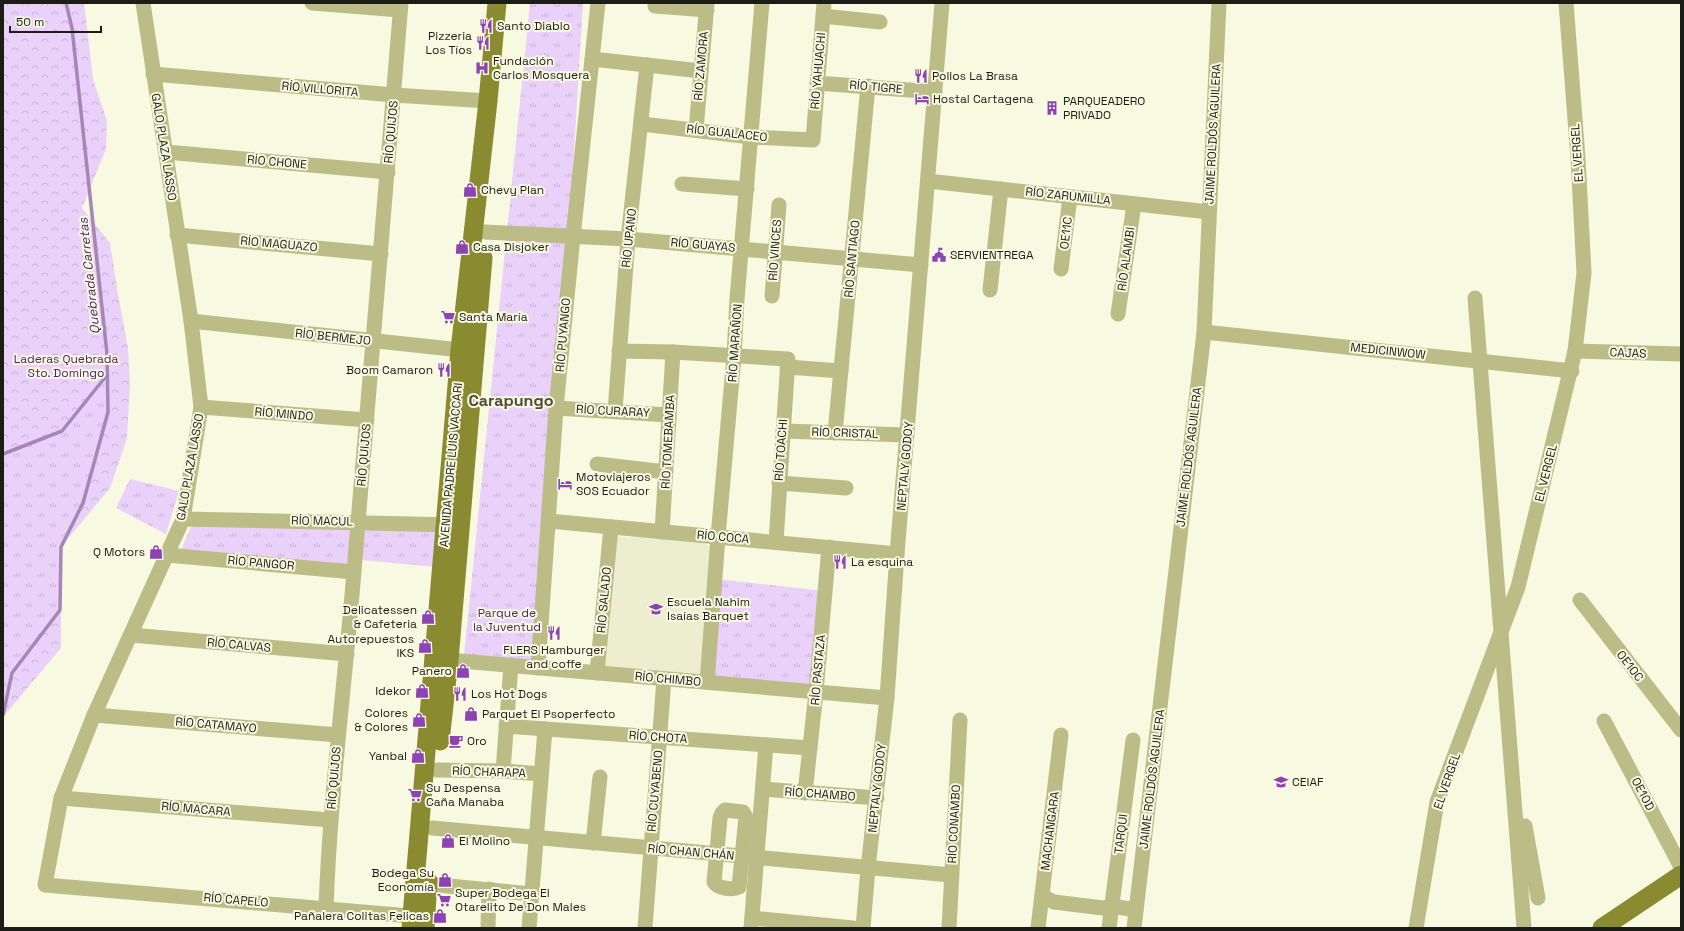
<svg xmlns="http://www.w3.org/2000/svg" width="1684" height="931" viewBox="0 0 1684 931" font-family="'Space Grotesk',sans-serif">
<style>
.built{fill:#edeecf}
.forest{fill:url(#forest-crowns)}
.park{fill:url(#park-tufts)}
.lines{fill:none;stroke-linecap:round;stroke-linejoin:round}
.stream{stroke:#a487b4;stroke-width:3.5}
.minor{stroke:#bcbd86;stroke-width:15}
.major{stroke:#8a8a31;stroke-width:19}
.labels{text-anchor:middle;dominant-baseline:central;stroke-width:4;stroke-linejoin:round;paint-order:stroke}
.poi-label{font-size:12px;fill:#1c1d14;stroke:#f8f9e1;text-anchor:start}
.street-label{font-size:12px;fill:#1c1d14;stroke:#f8f9e1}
.park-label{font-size:12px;fill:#56226f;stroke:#f8f9e1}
.water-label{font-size:13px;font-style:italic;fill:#531f6c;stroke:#f8f9e1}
.district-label{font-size:16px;font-weight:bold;fill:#4b4b38;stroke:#f8f9e1}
</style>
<defs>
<pattern id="forest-crowns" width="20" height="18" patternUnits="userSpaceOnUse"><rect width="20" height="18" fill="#ead1f9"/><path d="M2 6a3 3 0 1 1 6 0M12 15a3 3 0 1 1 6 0" fill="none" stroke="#c8b3d5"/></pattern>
<pattern id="park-tufts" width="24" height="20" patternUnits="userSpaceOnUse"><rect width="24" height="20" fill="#ead1f9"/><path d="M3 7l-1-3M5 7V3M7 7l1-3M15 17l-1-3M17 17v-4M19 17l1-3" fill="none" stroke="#c8b3d5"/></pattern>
</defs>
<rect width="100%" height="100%" fill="#f8f9e1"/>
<polygon class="built" points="612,536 703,542 711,548 700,680 599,671"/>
<polygon class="forest" points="3,3 84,3 93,79 107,121 106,149 82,208 110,243 118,294 128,348 130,384 127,438 110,488 61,547 61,648 3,717"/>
<g class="park">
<polygon points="530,3 583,3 543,663 464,656"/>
<polygon points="107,375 108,412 83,503 61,547 60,610 13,673 3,715 3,454 62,431"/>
<polygon points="130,479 179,491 166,534 116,508"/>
<polygon points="192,525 351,527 347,567 180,552"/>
<polygon points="363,527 440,530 437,567 361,560"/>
<polygon points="717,579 823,591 815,689 712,681"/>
</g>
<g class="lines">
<g class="stream">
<polyline points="3,454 62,431 107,375"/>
<polyline points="3,715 12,673 60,610 61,547 83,503 108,412 107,354 72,28 66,3"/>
</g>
<g class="minor">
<polyline points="143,3 191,321 201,407 183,519 94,715 61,798 45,885 422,917"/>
<polyline points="312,3 400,10"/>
<polyline points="655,6 707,10"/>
<polyline points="823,16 880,22"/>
<polyline points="592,59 701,71"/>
<polyline points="153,74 394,95 488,101"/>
<polyline points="817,83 935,92"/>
<polyline points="642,124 751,137 813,140 824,3"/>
<polyline points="696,130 707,3"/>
<polyline points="166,152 388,172"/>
<polyline points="928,181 1209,212"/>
<polyline points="682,184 747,189"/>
<polyline points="485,232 628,239 921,265"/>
<polyline points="177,235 381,254"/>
<polyline points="1061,269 1070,197"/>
<polyline points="990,290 1001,189"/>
<polyline points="772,296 779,205"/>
<polyline points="1475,298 1524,928"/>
<polyline points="1118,314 1134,204"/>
<polyline points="191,321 470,351"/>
<polyline points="1204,332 1572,371"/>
<polyline points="619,351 673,352 788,359 776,542"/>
<polyline points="1575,351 1681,354"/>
<polyline points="787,367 841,371"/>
<polyline points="201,407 367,420"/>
<polyline points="556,408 669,415"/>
<polyline points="615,411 628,239 647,65"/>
<polyline points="783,431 907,435"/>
<polyline points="835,433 868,86"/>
<polyline points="597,464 666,472"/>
<polyline points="779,483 846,488"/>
<polyline points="183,519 456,525"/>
<polyline points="549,521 897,554"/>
<polyline points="662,532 673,352"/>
<polyline points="167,555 354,572"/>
<polyline points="1580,600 1681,730"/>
<polyline points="131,635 347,654"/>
<polyline points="449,660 887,698"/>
<polyline points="538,668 556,408 573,237 598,3"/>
<polyline points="597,673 611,527"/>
<polyline points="707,682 718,537 734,356 737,299 762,3"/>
<polyline points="94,715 338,735"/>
<polyline points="1604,721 1681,867"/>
<polyline points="506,726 810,748"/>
<polyline points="437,770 503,771 541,774"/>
<polyline points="503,771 511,665"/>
<polyline points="763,789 877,798"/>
<polyline points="805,793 816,692 829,547"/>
<polyline points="61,798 330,820"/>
<path d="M725,810L743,812L746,817L739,887C733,890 718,889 714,882L720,818L722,813Z"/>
<polyline points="1525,826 1538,898"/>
<polyline points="432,828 951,875"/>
<polyline points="593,843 600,777"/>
<polyline points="417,883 532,894"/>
<polyline points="1042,896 1054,902 1103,908 1112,906 1136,910"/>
<path d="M326,908C330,795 345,684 354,571C370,382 386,193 401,3"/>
<polyline points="752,918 853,928"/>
<polyline points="488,928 489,889"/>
<polyline points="529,928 545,729"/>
<polyline points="645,928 664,679"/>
<polyline points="751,928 766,745"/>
<polyline points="863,928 868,868 887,698 897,554 942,3"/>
<polyline points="949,928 960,720"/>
<polyline points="1038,928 1061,735"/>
<polyline points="1109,928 1133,740"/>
<polyline points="1134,928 1204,332 1219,3"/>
<polyline points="1416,928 1437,802 1518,587 1575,351 1584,273 1578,158 1566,3"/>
</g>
<g class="major">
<polyline points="440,741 449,660 483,258"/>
<polyline points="411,928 460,350 488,101 497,3"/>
<polyline points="425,928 428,881"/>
<polyline points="1602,928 1681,875"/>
</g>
</g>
<defs>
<symbol id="restaurant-bare" viewBox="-9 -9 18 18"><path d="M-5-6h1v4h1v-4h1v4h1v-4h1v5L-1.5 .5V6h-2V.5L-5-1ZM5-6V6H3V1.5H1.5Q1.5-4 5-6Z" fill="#8e42b3" stroke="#f8f9e1" stroke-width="2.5" paint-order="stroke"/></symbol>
<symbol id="hospital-bare" viewBox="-9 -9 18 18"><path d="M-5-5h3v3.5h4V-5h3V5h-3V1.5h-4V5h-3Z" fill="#8e42b3" stroke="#f8f9e1" stroke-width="2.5" paint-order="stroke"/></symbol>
<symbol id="hotel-bare" viewBox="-9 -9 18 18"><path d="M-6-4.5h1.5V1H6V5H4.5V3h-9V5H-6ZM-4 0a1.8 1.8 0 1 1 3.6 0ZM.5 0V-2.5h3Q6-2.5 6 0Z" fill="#8e42b3" stroke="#f8f9e1" stroke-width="2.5" paint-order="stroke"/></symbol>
<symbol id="building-bare" viewBox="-9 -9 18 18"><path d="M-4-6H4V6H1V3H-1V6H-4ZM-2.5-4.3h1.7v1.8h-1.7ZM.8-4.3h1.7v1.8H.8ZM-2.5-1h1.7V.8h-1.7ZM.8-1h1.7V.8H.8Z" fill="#8e42b3" stroke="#f8f9e1" stroke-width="2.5" paint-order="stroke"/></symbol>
<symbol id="shop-bare" viewBox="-9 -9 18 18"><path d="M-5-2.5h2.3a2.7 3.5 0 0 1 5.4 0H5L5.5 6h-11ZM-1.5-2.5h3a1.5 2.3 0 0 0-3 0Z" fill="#8e42b3" stroke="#f8f9e1" stroke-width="2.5" paint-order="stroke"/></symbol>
<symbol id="civic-bare" viewBox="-9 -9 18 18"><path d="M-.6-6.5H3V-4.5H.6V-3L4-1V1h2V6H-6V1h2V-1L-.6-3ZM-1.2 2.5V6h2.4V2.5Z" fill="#8e42b3" stroke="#f8f9e1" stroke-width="2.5" paint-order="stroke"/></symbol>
<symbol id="supermarket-bare" viewBox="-9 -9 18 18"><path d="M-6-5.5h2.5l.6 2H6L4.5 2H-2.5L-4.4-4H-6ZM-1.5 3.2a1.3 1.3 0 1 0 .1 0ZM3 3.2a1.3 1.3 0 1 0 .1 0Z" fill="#8e42b3" stroke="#f8f9e1" stroke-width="2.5" paint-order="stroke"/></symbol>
<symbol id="school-bare" viewBox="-9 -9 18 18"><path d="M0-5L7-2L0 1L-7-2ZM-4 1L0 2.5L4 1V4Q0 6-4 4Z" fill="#8e42b3" stroke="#f8f9e1" stroke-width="2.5" paint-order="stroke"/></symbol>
<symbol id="cafe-bare" viewBox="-9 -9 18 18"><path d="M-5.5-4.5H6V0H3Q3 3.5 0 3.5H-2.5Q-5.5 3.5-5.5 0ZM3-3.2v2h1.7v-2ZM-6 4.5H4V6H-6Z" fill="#8e42b3" stroke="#f8f9e1" stroke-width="2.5" paint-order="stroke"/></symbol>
</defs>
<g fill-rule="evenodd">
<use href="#restaurant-bare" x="476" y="16" width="20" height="20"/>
<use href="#restaurant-bare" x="473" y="33" width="20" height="20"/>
<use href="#hospital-bare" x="472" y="58" width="20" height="20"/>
<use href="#restaurant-bare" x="911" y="66" width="20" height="20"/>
<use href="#hotel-bare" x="912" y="89" width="20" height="20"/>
<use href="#building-bare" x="1042" y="98" width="20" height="20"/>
<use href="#shop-bare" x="460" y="180" width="20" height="20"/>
<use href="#shop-bare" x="452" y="237" width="20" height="20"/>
<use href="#civic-bare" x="929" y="245" width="20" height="20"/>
<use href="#supermarket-bare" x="438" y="307" width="20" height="20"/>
<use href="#restaurant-bare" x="434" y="360" width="20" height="20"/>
<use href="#hotel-bare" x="555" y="474" width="20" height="20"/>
<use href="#shop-bare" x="146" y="542" width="20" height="20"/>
<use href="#restaurant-bare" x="830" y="552" width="20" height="20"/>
<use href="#school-bare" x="646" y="599" width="20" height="20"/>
<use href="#shop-bare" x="418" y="607" width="20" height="20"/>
<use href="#restaurant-bare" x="544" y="623" width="20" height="20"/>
<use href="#shop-bare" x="415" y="636" width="20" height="20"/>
<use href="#shop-bare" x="453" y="661" width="20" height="20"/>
<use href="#shop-bare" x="412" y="681" width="20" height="20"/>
<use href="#restaurant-bare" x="450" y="684" width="20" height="20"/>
<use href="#shop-bare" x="461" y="704" width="20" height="20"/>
<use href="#shop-bare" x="409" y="710" width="20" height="20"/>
<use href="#cafe-bare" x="446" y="731" width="20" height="20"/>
<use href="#shop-bare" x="408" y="746" width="20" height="20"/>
<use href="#school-bare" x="1271" y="772" width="20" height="20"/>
<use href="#supermarket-bare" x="405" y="785" width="20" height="20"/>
<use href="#shop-bare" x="438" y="831" width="20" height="20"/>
<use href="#shop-bare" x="435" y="870" width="20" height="20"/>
<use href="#supermarket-bare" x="434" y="890" width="20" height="20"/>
<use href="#shop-bare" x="430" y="906" width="20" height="20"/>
</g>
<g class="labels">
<g class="poi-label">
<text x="497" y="26">Santo Diablo</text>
<text x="472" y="36" text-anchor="end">Pizzeria<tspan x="472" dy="14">Los Tíos</tspan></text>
<text x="493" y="61">Fundación<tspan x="493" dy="14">Carlos Mosquera</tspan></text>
<text x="932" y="76">Pollos La Brasa</text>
<text x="933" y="99">Hostal Cartagena</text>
<text x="1063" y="101">PARQUEADERO<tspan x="1063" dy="14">PRIVADO</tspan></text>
<text x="481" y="190">Chevy Plan</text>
<text x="473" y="247">Casa Disjoker</text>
<text x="950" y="255">SERVIENTREGA</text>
<text x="459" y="317">Santa María</text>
<text x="433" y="370" text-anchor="end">Boom Camaron</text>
<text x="576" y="477">Motoviajeros<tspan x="576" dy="14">SOS Ecuador</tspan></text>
<text x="145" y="552" text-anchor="end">Q Motors</text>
<text x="851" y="562">La esquina</text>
<text x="667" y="602">Escuela Nahim<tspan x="667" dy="14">Isaías Barquet</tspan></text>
<text x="417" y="610" text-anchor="end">Delicatessen<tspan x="417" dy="14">&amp; Cafeteria</tspan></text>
<text x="414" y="639" text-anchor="end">Autorepuestos<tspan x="414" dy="14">IKS</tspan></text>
<text x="554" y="650" text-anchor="middle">FLERS Hamburger<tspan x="554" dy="14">and coffe</tspan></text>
<text x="452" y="671" text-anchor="end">Panero</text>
<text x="411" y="691" text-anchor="end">Idekor</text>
<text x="471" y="694">Los Hot Dogs</text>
<text x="408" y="713" text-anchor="end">Colores<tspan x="408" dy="14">&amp; Colores</tspan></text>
<text x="482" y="714">Parquet El Psoperfecto</text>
<text x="467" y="741">Oro</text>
<text x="407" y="756" text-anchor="end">Yanbal</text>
<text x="1292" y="782">CEIAF</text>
<text x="426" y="788">Su Despensa<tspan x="426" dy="14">Caña Manaba</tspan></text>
<text x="459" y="841">El Molino</text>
<text x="434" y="873" text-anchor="end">Bodega Su<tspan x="434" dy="14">Economía</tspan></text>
<text x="455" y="893">Super Bodega El<tspan x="455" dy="14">Otarelito De Don Males</tspan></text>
<text x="429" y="916" text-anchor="end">Pañalera Colitas Felicas</text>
</g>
<g class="street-label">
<text transform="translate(701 66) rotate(-85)">RÍO ZAMORA</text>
<text transform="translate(818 71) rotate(-85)">RÍO YAHUACHI</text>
<text transform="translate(876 87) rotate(5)">RÍO TIGRE</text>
<text transform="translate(320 89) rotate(5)">RÍO VILLORITA</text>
<text transform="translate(391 132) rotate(-85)">RÍO QUIJOS</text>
<text transform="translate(727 133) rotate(6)">RÍO GUALACEO</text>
<text transform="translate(1213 134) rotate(-87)">JAIME ROLDÓS AGUILERA</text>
<text transform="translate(164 147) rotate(81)">GALO PLAZA LASSO</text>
<text transform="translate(1577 153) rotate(-94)">EL VERGEL</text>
<text transform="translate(277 162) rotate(5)">RÍO CHONE</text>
<text transform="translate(1068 196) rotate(6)">RÍO ZARUMILLA</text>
<text transform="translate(1066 233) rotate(-83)">OE11C</text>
<text transform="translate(629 238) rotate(-84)">RÍO UPANO</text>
<text transform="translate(279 244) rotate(5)">RÍO MAGUAZO</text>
<text transform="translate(703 245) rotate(5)">RÍO GUAYAS</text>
<text transform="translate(775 250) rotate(-86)">RÍO VINCES</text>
<text transform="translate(852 259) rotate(-85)">RÍO SANTIAGO</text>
<text transform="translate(1126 259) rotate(-82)">RÍO ALAMBI</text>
<text transform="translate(563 335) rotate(-85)">RÍO PUYANGO</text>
<text transform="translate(333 337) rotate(6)">RÍO BERMEJO</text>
<text transform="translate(735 343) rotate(-86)">RÍO MARAÑON</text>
<text transform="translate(1388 351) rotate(6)">MEDICINWOW</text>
<text transform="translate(1628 353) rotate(2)">CAJAS</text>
<text transform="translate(613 411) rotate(3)">RÍO CURARAY</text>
<text transform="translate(284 414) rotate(5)">RÍO MINDO</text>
<text transform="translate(845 433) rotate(2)">RÍO CRISTAL</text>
<text transform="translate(668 442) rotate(-87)">RÍO TOMEBAMBA</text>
<text transform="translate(781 450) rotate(-86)">RÍO TOACHI</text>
<text transform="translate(364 455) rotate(-85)">RÍO QUIJOS</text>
<text transform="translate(1189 457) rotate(-83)">JAIME ROLDÓS AGUILERA</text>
<text transform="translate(451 465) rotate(-85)">AVENIDA PADRE LUIS VACCARI</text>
<text transform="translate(905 466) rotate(-85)">NEPTALY GODOY</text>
<text transform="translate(190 467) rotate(-80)">GALO PLAZA LASSO</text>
<text transform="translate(1546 473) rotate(-76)">EL VERGEL</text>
<text transform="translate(322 521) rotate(1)">RÍO MACUL</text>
<text transform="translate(723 537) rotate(5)">RÍO COCA</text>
<text transform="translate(261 563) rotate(5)">RÍO PANGOR</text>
<text transform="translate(604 600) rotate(-85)">RÍO SALADO</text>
<text transform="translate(239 645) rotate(5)">RÍO CALVAS</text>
<text transform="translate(1630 666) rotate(52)">OE10C</text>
<text transform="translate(818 670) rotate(-85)">RÍO PASTAZA</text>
<text transform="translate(668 679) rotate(5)">RÍO CHIMBO</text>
<text transform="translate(216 725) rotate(5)">RÍO CATAMAYO</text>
<text transform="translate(658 737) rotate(4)">RÍO CHOTA</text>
<text transform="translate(489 772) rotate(2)">RÍO CHARAPA</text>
<text transform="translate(334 778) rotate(-85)">RÍO QUIJOS</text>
<text transform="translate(1152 779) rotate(-83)">JAIME ROLDÓS AGUILERA</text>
<text transform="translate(1447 781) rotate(-71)">EL VERGEL</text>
<text transform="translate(877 788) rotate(-84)">NEPTALY GODOY</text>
<text transform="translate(655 791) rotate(-85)">RÍO CUYABENO</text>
<text transform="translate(820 794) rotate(4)">RÍO CHAMBO</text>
<text transform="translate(1643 794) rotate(62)">OE10D</text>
<text transform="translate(196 809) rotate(5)">RÍO MACARA</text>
<text transform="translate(954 824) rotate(-87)">RÍO CONAMBO</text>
<text transform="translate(1050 831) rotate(-83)">MACHANGARA</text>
<text transform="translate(1121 834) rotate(-83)">TARQUI</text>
<text transform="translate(691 852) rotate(5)">RÍO CHAN CHÁN</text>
<text transform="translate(236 900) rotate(5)">RÍO CAPELO</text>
</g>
<g class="park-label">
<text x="66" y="359">Laderas Quebrada<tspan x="66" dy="14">Sto. Domingo</tspan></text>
<text x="507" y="613">Parque de<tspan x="507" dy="14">la Juventud</tspan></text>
</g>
<g class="water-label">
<text transform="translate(89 276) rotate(-96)">Quebrada Carretas</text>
</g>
<g class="district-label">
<text x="511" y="400">Carapungo</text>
</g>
</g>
<rect width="1684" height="931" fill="none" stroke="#1c1d14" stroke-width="8"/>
<path d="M10 26v6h91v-6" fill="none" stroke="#1c1d14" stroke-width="2"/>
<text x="16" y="26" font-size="12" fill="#1c1d14" stroke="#f8f9e1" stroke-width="3" paint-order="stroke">50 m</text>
</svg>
